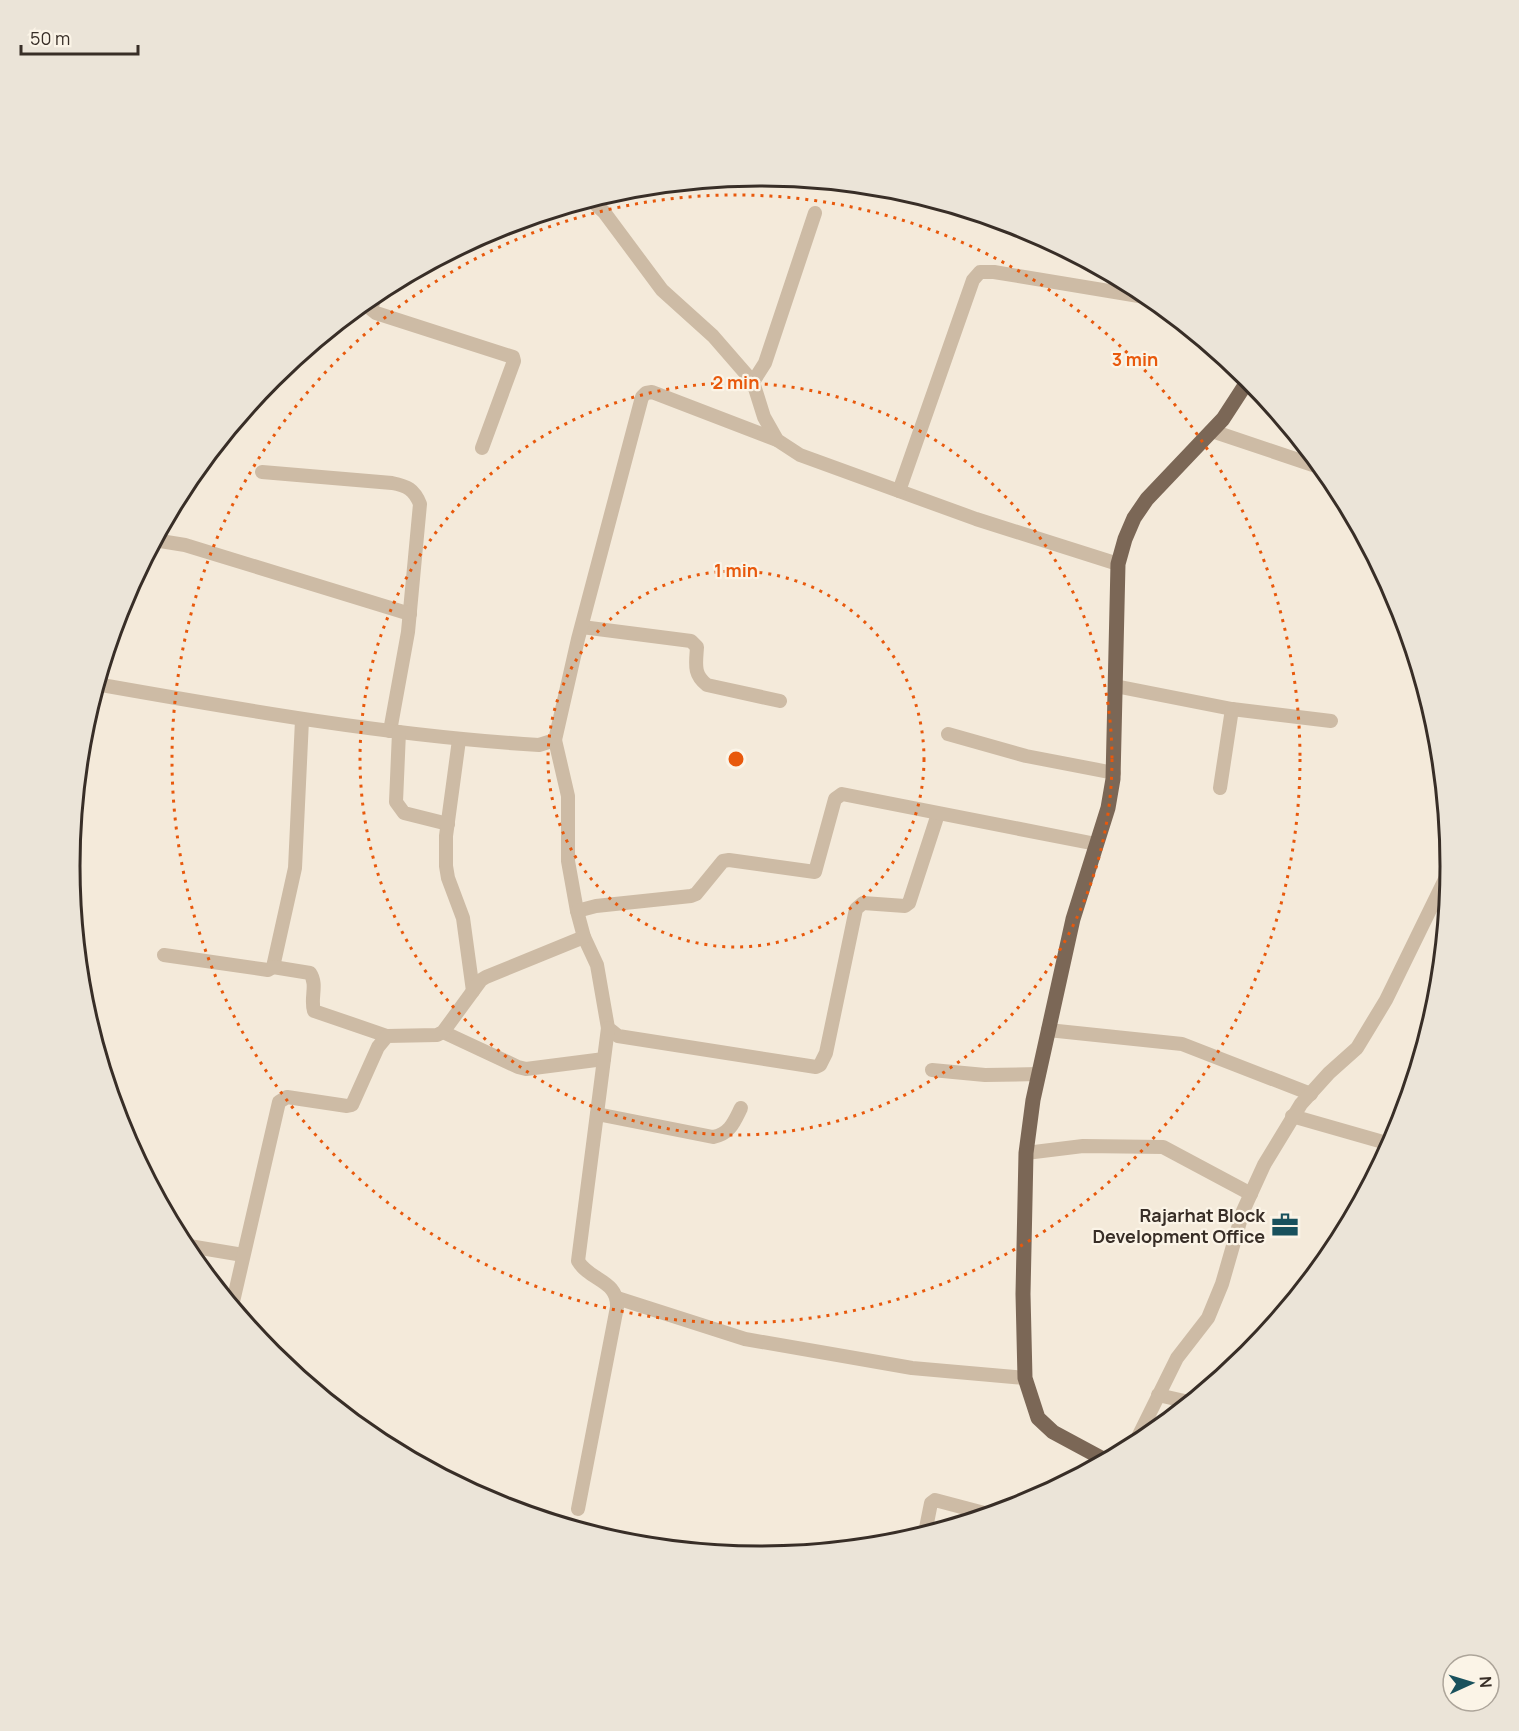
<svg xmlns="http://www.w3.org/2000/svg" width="1519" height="1731" viewBox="0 0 1519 1731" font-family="Manrope,sans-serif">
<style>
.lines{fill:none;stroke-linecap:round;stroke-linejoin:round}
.street{stroke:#cdbba5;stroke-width:14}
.primary{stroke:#7b6756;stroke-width:15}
.ring{fill:none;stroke:#e8590c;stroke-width:3;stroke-dasharray:3 6}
.labels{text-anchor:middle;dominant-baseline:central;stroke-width:4.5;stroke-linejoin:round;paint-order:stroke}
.poi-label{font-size:18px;font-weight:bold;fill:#382e27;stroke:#fbf4e7;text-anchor:end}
.rim{fill:none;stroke:#382e27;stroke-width:3}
.centre{fill:#e8590c;stroke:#fbf4e7;stroke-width:3}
.ring-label{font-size:18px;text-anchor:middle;font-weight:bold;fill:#e8590c;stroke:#fbf4e7;stroke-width:4.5;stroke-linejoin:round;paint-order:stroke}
</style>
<rect width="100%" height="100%" fill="#f4eada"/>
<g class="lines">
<g class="street">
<polyline points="590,199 604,212 662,290 713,336 753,382 764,417 777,440 800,455 976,519 1118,564"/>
<polyline points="377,291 371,309 376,313 513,357 514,361 482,448"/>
<polyline points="753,382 765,363 815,213"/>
<polyline points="1212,431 1322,468"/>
<path d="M262,472L392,483C407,486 414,489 420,504L408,632L390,731"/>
<polyline points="899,491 973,280 980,272 994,272 1151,298"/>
<polyline points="154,540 185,545 410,614"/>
<path d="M582,627L691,641L697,647C696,664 693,674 707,685L780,701"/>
<path d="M96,684C243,710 390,736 539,745L555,740L578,639L642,397L646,393L652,392L777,440"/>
<polyline points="1115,686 1232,709 1331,721"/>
<polyline points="399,732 396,802 404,813 448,824"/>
<polyline points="948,734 1026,756 1114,773"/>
<polyline points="459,740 446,836 446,866 448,878 463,918 473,991"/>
<polyline points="555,740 568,796 568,861 577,911 584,937 597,965 608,1028 618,1036 816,1067 820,1065 826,1053 856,909 863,903 905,906 909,903 938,814"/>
<polyline points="1220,788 1232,709"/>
<polyline points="577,911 596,906 691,896 696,894 723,861 729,860 815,872 835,799 842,794 1096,844"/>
<polyline points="164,955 268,970 273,967 295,868 302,720"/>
<path d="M273,967L310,973C318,985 310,998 314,1011L387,1036"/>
<polyline points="1048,1030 1182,1044 1311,1094"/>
<polyline points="443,1032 518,1067 526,1069 604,1059"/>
<polyline points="932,1070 985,1075 1039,1074"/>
<path d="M597,1114L713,1137C730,1134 734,1122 741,1108"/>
<polyline points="1292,1116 1390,1144"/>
<polyline points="1026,1153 1083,1146 1163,1147 1251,1194"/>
<polyline points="183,1245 243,1255"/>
<polyline points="617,1298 745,1339 912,1368 1025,1378"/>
<polyline points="232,1306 279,1102 287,1097 347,1106 352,1105 378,1047 387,1036 437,1035 443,1032 481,980 486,977 584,937"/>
<polyline points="1158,1395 1189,1402"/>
<polyline points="1134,1445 1177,1358 1208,1318 1222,1284 1243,1211 1264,1165 1301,1104 1329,1073 1357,1048 1386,1000 1450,869"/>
<path d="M578,1509L617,1307C618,1280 590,1281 578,1261L608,1028"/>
<polyline points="925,1533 931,1503 935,1500 988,1514"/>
</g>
<polyline class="primary" points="1105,1460 1053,1432 1038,1418 1025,1378 1023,1294 1026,1153 1033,1100 1073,919 1108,808 1113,779 1118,564 1125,539 1134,518 1147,499 1223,419 1249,379"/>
</g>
<g class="ring">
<circle cx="736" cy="759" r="188"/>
<circle cx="736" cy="759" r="376"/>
<circle cx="736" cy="759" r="564"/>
</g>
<defs>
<symbol id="office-bare" viewBox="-9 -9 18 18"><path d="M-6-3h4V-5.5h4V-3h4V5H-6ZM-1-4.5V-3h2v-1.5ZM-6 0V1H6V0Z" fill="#19515d" stroke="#fbf4e7" stroke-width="2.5" paint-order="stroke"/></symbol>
</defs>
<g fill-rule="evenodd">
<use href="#office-bare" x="1266" y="1206" width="38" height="38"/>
</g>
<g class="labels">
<g class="poi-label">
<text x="1265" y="1215">Rajarhat Block<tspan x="1265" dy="21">Development Office</tspan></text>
</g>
</g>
<path d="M0 0H1519V1731H0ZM80 866a680 680 0 1 1 1360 0a680 680 0 1 1-1360 0Z" fill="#ebe4d8" fill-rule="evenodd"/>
<path class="rim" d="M80 866a680 680 0 1 1 1360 0a680 680 0 1 1-1360 0Z"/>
<circle cx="736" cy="759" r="9" class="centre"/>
<g class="ring-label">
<text x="1135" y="366">3 min</text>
<text x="736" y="389">2 min</text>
<text x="736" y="577">1 min</text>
</g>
<g transform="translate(1471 1683) rotate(86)"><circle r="28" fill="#fbf4e7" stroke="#ada59a" stroke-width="1.5"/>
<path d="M0-4.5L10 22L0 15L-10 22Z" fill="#19515d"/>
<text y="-9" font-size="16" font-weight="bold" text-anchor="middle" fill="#382e27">N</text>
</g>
<path d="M21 45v9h117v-9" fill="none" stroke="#382e27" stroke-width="3"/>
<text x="30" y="45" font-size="18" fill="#382e27" stroke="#fbf4e7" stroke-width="4.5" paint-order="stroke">50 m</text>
</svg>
